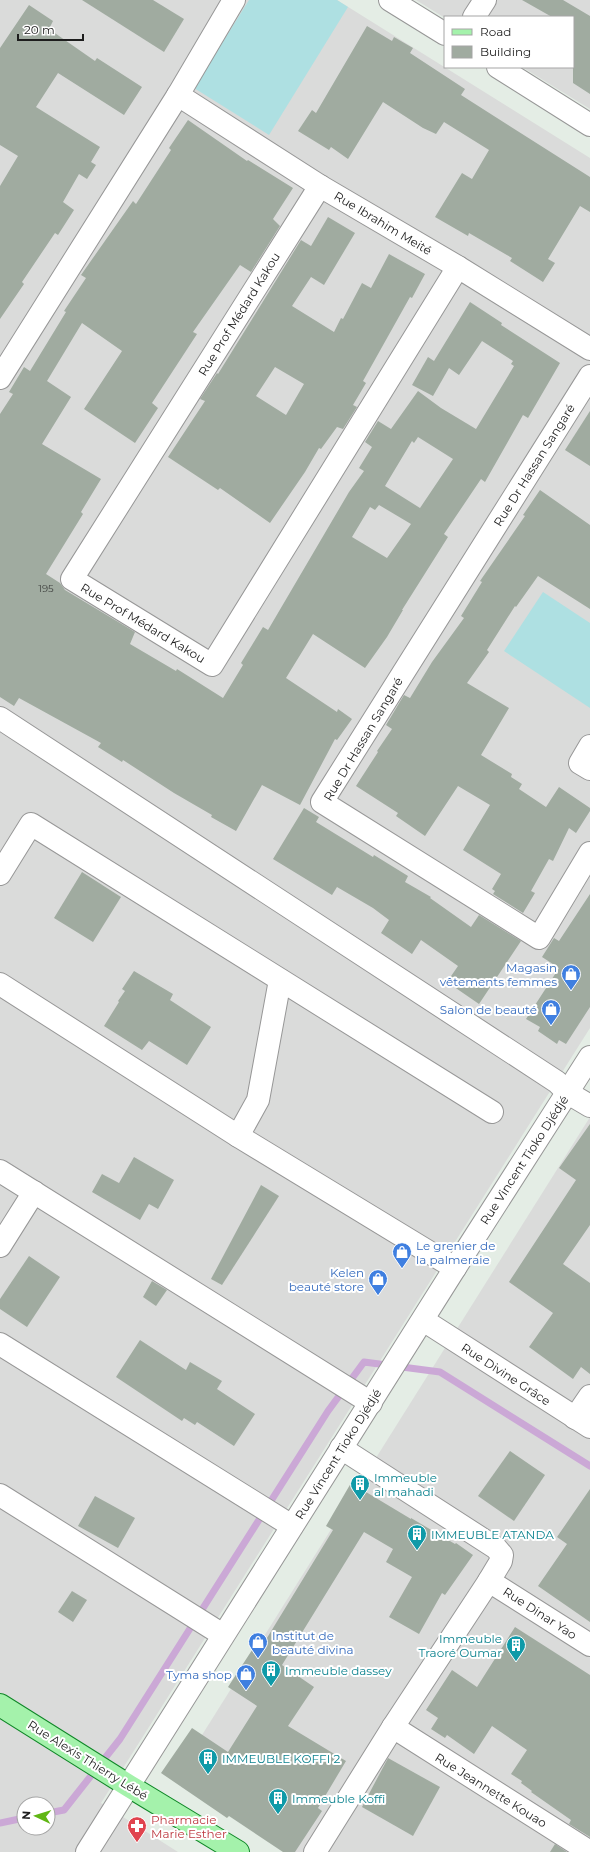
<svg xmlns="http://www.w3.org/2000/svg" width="590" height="1852" viewBox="0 0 590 1852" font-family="Montserrat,sans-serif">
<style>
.residential{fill:#dadbda;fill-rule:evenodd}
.grass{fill:#aee0e2}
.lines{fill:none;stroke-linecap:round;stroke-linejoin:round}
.stream{stroke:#cba8d6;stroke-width:7}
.building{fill:#a0aba0;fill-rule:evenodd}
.minor-casing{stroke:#979797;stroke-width:24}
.major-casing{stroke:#0f8727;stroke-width:24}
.minor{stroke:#fff;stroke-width:22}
.major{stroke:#a4f2ab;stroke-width:22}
.labels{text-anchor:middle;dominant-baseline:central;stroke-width:4;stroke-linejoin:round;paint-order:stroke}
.number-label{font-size:10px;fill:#3e403e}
.street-label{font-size:12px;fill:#1d1d1d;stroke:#fff}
.shop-label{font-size:12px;fill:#366cbe;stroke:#fff;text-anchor:end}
.culture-label{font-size:12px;fill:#0d838f;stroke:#fff;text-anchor:start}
.health-label{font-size:12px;fill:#be3a42;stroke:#fff;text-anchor:start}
</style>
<rect width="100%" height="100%" fill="#e4ede5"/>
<g class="residential">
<path d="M0,0H337L590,158V1028L101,1803L178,1852H0ZM24,1804H48V1828H24Z"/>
<polygon points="416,0 590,0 590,109 522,67 573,67 573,17 445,17 445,18"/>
<polygon points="590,1117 590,1852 292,1852 175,1778"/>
</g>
<g class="grass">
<polygon points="249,0 337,0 348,7 269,135 194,88"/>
<polygon points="543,592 590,623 590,708 504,651"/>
</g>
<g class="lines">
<g class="stream">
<polyline points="48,1813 64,1810 120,1739 328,1411 364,1362 440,1372 590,1466"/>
<polyline points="0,1823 24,1818"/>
</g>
</g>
<g class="building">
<polygon points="82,0 153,0 184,19 164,52"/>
<polygon points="522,0 563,0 590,16 590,94 573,83 573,17 552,17"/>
<polygon points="29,5 53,21 49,29 95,61 97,58 142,87 124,115 58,73 36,107 100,147 91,162 96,165 87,179 79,174 63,202 74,210 58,235 55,233 22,282 24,284 0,319 0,186 18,156 0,145 0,48"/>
<polygon points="367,26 392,41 394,37 413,48 410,53 465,89 461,95 590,177 590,212 580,206 548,259 555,263 543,282 510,261 512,258 469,233 468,236 435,217 462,173 472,179 489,150 444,122 436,134 423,128 383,102 348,159 331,147 329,150 298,131 312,110 316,113"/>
<path d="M188,120L247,161L248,160L293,188L273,219L280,226L251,272L240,265L193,332L197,334L152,403L158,408L135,443L84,409L122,351L82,323L47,381L71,397L42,444L101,479L81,512L83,514L46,574L60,583L65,590L135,632L130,644L176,671L177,669L223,698L243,665L241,663L263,627L268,630L349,492L364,471L359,468L372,447L365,442L378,421L391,429L418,391L441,408L476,429L514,366L511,364L513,361L482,341L459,375L449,368L433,396L412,385L428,357L434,361L470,302L502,323L501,325L560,363L528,418L523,415L485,482L481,479L444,534L448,537L402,610H403L387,637L365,668L313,634L286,678L337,712L338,709L352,719L337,740L335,739L300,805L262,785L236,831L211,817L212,815L174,793L123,760L122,762L98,747L101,743L19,698L14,706L0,697V414L13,394L9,392L24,367L30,371L66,312L64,311L86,278L81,275L133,201L136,204L171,150L169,148ZM418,437L453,459L420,508L385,486L412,441L414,443ZM379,505L411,524L387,558L352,537L370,507L375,510Z"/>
<path d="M328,217L355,233L324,285L311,277L292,306L334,332L341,318L343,319L362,283L371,288L389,254L425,274L412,298L410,297L363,381L366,383L353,405L357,407L343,429L337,427L321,449L319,448L305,472L270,523L220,488L218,490L168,457L205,401L200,399L217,373L218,374L301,240L311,246ZM275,367L304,384L286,415L256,396Z"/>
<polygon points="590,411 590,466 565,450"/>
<polygon points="540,490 590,525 590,609 538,576 516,607 515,606 487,650 489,652 467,683 509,708 481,755 512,774 511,777 522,784 519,789 546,807 559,787 590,808 590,811 576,833 569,828 553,861 549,859 531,891 535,893 523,913 493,894 495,891 492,889 501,874 463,850 490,805 458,786 425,836 396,816 398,813 356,786 378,752 377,751 392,729 386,725 404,695 410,698 432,662 464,618 461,616 482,582 480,581 525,516 523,515"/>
<polygon points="304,808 319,817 316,822 373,857 374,855 408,876 405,882 431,897 430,898 471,927 479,915 521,941 479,1004 447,982 458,966 421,940 412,954 381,933 389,920 373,908 337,887 332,895 273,859"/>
<polygon points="82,872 121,897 93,942 54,918"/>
<polygon points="590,894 590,1007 566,1044 559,1040 557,1044 538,1031 540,1027 526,1019 559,968 542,957 554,938 559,941"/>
<polygon points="134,971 173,994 170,1000 211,1027 187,1065 149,1041 142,1050 104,1026 119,1002 118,1001 125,991 122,989"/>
<polygon points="590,1124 590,1225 563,1264 590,1283 590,1374 581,1367 573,1379 529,1347 553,1313 509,1282 576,1180 559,1168"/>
<polygon points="134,1157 174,1180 158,1209 149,1204 140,1220 92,1192 102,1174 119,1183"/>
<polygon points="261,1185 279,1196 222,1285 211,1279"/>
<polygon points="29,1256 60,1277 27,1327 0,1309 0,1299"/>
<polygon points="152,1281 167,1290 156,1306 143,1297"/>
<polygon points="140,1340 186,1370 190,1362 222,1381 217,1389 255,1414 234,1446 197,1422 195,1425 184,1418 182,1421 116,1377"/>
<polygon points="510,1451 545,1475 514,1521 478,1496"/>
<polygon points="351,1483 411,1519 411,1518 455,1544 456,1543 473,1555 445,1595 442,1593 419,1634 389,1617 412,1577 386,1562 393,1549 364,1532 282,1665 314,1687 288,1726 346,1761 318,1808 322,1811 295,1852 283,1852 229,1816 227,1818 161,1773 192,1728 228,1752 257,1706 228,1687 254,1647 259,1651 333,1530 326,1526"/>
<polygon points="590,1489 590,1622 538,1586 567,1544 557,1537"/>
<polygon points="95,1496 135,1518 118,1548 78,1526"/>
<polygon points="72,1591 87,1600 73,1622 58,1612"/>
<polygon points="515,1627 590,1675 590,1837 569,1824 571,1820 531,1792 532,1791 521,1783 522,1781 511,1774 527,1750 492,1726 474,1754 447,1735 445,1738 431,1729 438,1718 426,1710 452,1670 477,1687"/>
<polygon points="388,1758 440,1787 413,1836 362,1807"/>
<polygon points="555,1844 567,1852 550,1852"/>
</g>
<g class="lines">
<defs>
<g id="minor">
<polyline points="390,0 445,34"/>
<polyline points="474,17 485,0"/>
<polyline points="498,67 590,125"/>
<polyline points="178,95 320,186 458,267 590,349"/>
<polyline points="320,186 72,579 212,665 458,267"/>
<polyline points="590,376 322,802 539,938 590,853"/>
<polyline points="0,378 178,95 234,0"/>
<polyline points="0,718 557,1082 568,1093 590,1106"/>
<polyline points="590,746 580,763 590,769"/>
<polyline points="0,874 31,824 492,1112"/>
<polyline points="0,984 238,1136 455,1268"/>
<polyline points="238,1136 258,1100 280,980"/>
<polyline points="0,1171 371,1403"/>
<polyline points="0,1246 34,1192"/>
<polyline points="423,1320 590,1427"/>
<polyline points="0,1344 292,1526"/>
<polyline points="575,1418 590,1396"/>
<polyline points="0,1495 223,1635"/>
<polyline points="489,1581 590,1645"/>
<polyline points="393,1727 590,1852"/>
<polyline points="87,1852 455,1268 590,1057"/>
<polyline points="315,1852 393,1727 489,1581 501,1561 502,1555 496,1548 341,1448"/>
</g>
<polyline id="major" points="0,1705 129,1786 238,1852"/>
</defs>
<use href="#minor" class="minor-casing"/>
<use href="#major" class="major-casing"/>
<use href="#minor" class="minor"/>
<use href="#major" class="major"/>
</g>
<defs>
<symbol id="shop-pin" viewBox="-11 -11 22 30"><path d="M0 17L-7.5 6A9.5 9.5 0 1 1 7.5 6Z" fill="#3f7fe0" stroke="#fff"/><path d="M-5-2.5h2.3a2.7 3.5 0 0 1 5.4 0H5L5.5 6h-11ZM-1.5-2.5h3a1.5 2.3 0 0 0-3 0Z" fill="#fff"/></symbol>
<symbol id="building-pin" viewBox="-11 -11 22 30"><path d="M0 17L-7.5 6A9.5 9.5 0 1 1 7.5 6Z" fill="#0f9aa8" stroke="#fff"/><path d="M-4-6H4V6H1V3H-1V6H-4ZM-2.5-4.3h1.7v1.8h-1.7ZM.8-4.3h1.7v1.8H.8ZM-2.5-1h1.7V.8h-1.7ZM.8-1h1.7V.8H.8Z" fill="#fff"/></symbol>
<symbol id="pharmacy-pin" viewBox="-11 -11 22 30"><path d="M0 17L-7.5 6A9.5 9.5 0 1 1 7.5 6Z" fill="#e0444e" stroke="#fff"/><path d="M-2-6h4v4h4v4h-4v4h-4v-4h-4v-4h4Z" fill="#fff"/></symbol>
</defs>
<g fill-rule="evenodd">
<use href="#shop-pin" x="560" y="963" width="22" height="30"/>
<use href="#shop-pin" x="540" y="998" width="22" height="30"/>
<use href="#shop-pin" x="391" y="1241" width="22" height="30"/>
<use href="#shop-pin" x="367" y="1268" width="22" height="30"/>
<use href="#building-pin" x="349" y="1473" width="22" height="30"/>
<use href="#building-pin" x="406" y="1523" width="22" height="30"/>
<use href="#shop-pin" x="247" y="1631" width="22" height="30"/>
<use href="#building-pin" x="505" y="1634" width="22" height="30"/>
<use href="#building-pin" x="260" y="1659" width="22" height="30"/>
<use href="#shop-pin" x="235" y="1663" width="22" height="30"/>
<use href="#building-pin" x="197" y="1747" width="22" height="30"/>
<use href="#building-pin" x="267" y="1787" width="22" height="30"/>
<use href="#pharmacy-pin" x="126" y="1815" width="22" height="30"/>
</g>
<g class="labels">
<g class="number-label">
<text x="46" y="588">195</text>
</g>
<g class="street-label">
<text transform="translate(383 223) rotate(31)">Rue Ibrahim Meité</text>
<text transform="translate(239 314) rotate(-58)">Rue Prof Médard Kakou</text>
<text transform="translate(534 465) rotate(-58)">Rue Dr Hassan Sangaré</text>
<text transform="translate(143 623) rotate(31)">Rue Prof Médard Kakou</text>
<text transform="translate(363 739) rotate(-59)">Rue Dr Hassan Sangaré</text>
<text transform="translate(524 1160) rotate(-57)">Rue Vincent Tioko Djédjé</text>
<text transform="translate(506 1374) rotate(33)">Rue Divine Grâce</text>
<text transform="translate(338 1454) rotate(-58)">Rue Vincent Tioko Djédjé</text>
<text transform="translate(540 1613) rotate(33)">Rue Dinar Yao</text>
<text transform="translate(88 1760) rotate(32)">Rue Alexis Thierry Lébé</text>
<text transform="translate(491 1790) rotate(32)">Rue Jeannette Kouao</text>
</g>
<g class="shop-label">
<text x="557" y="967">Magasin<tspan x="557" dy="14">vêtements femmes</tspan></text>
<text x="537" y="1009">Salon de beauté</text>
<text x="416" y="1245" text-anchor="start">Le grenier de<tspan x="416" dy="14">la palmeraie</tspan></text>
<text x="364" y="1272">Kelen<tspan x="364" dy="14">beauté store</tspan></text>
<text x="272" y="1635" text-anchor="start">Institut de<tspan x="272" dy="14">beauté divina</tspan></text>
<text x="232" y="1674">Tyma shop</text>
</g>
<g class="culture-label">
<text x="374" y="1477">Immeuble<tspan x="374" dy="14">al mahadi</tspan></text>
<text x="431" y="1534">IMMEUBLE ATANDA</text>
<text x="502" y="1638" text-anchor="end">Immeuble<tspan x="502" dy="14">Traoré Oumar</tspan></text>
<text x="285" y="1670">Immeuble dassey</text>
<text x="222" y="1758">IMMEUBLE KOFFI 2</text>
<text x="292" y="1798">Immeuble Koffi</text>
</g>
<g class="health-label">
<text x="151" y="1819">Pharmacie<tspan x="151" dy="14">Marie Esther</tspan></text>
</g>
</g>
<rect x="444" y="16" width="130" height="52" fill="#ffffff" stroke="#a5a5a5"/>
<rect x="452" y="29" width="20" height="6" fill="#a4f2ab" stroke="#a5a5a5"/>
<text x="480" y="36" font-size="12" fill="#1d1d1d">Road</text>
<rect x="452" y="46" width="20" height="12" fill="#a0aba0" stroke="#a5a5a5"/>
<text x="480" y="56" font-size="12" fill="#1d1d1d">Building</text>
<g transform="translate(36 1816) rotate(274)"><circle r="19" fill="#ffffff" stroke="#a5a5a5"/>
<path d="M0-3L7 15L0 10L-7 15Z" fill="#60b614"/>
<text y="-6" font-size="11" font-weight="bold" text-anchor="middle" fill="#1d1d1d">N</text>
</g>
<path d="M18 34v6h65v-6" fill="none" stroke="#1d1d1d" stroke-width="2"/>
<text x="24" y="34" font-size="12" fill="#1d1d1d" stroke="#ffffff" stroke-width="3" paint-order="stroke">20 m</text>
</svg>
